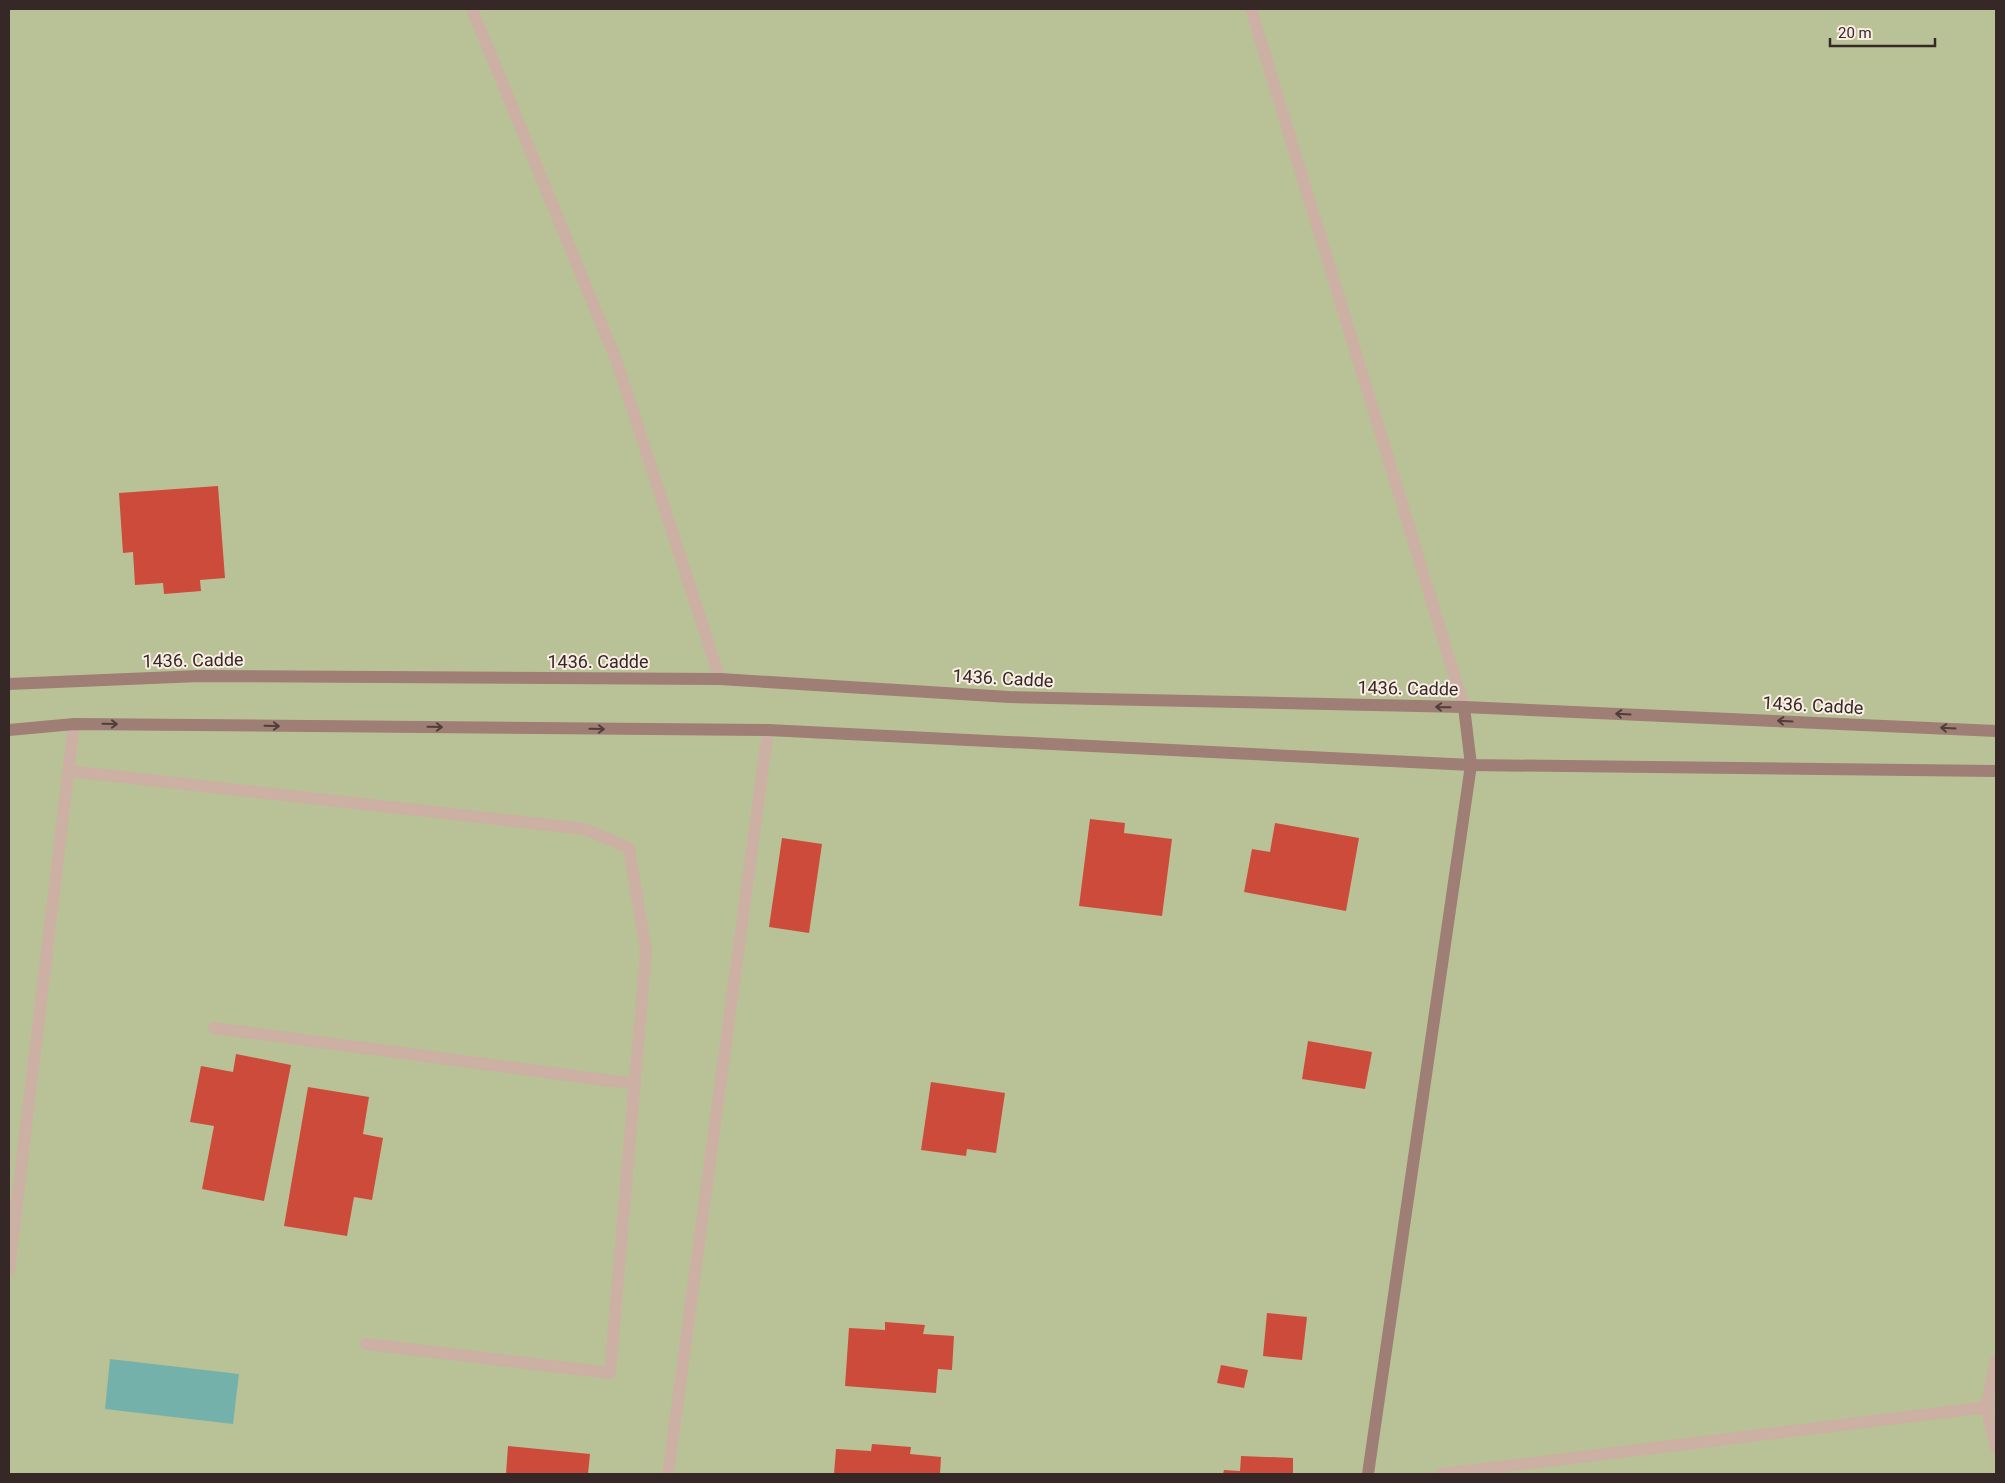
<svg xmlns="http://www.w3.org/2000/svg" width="2005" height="1483" viewBox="0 0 2005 1483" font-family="Roboto,sans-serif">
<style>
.green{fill:#b9c297}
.water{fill:#75b1ab}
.building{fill:#cd4b3b}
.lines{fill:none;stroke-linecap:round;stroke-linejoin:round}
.street{stroke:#cbb0a3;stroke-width:12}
.secondary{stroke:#9f7e75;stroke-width:12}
.oneway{stroke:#503e3a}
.labels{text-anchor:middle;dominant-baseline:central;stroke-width:4;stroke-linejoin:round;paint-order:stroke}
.street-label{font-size:18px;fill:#352826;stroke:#faede4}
</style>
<rect width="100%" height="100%" fill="#f2e2d8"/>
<rect class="green" x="9" y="9" width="1987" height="1465"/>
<polygon class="water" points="110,1359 239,1374 233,1424 105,1409"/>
<g class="building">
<polygon points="218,486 225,578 200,580 201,591 164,594 163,583 135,585 133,552 123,553 119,493"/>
<polygon points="1090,819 1125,823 1124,833 1172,839 1162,916 1079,906"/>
<polygon points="1275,823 1359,838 1346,911 1244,892 1252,849 1270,852"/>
<polygon points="782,838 822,844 809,933 769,927"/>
<polygon points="1308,1041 1372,1052 1365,1089 1302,1079"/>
<polygon points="236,1054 291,1065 264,1201 202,1189 214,1126 190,1122 201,1066 233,1072"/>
<polygon points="931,1082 1005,1093 996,1153 967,1149 966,1156 921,1150"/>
<polygon points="308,1087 369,1097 363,1134 383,1138 372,1200 354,1197 347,1236 284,1226"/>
<polygon points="1267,1313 1307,1317 1302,1360 1263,1356"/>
<polygon points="885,1322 925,1325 923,1334 954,1336 952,1370 938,1369 936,1393 845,1386 849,1328 885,1330"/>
<polygon points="1221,1365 1248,1370 1244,1388 1217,1383"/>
<polygon points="872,1444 911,1447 910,1454 941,1457 940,1474 834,1474 836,1449 871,1451"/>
<polygon points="508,1446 590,1454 588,1474 506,1474"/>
<polygon points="1241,1456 1293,1458 1293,1474 1223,1474 1224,1470 1240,1471"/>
</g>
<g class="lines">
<g class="street">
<polyline points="472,9 617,362 720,679"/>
<polyline points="1251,9 1464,707"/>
<polyline points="69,771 585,829 629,848 646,951 610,1373 366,1344"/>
<polyline points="214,1028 635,1084"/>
<polyline points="9,1270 74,724"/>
<polyline points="1996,1361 1986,1407 1996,1448"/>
<polyline points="668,1474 768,730"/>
<polyline points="1442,1474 1996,1406"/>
</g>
<g class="secondary">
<polyline points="9,684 199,676 720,679 1009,697 1464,707 1996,731"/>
<polyline points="9,730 74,724 768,730 1471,765 1996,771"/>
<polyline points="1368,1474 1471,765 1464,707"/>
</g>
</g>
<defs><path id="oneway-shaft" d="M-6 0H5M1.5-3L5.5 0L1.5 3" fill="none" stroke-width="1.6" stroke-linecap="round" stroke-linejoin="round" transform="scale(1.25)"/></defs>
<g class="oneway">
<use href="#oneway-shaft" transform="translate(1443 707) rotate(-179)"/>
<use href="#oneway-shaft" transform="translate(1623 714) rotate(-177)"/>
<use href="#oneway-shaft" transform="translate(1785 721) rotate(-177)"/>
<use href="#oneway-shaft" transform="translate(110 724) rotate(1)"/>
<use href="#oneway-shaft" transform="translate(272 726) rotate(1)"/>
<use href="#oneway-shaft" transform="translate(435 727) rotate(1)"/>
<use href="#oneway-shaft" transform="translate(1948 728) rotate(-177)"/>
<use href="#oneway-shaft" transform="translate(597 729) rotate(1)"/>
</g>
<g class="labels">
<g class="street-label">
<text transform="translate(193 660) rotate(-1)">1436. Cadde</text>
<text x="598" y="661">1436. Cadde</text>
<text transform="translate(1003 678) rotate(3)">1436. Cadde</text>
<text transform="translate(1408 688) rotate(1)">1436. Cadde</text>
<text transform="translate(1813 705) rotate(3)">1436. Cadde</text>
</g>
</g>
<rect width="2005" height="1483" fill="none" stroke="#352826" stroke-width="20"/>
<path d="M1830 38v8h105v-8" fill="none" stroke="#352826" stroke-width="2.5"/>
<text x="1838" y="38" font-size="15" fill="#352826" stroke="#faede4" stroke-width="4" paint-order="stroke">20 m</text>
</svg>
